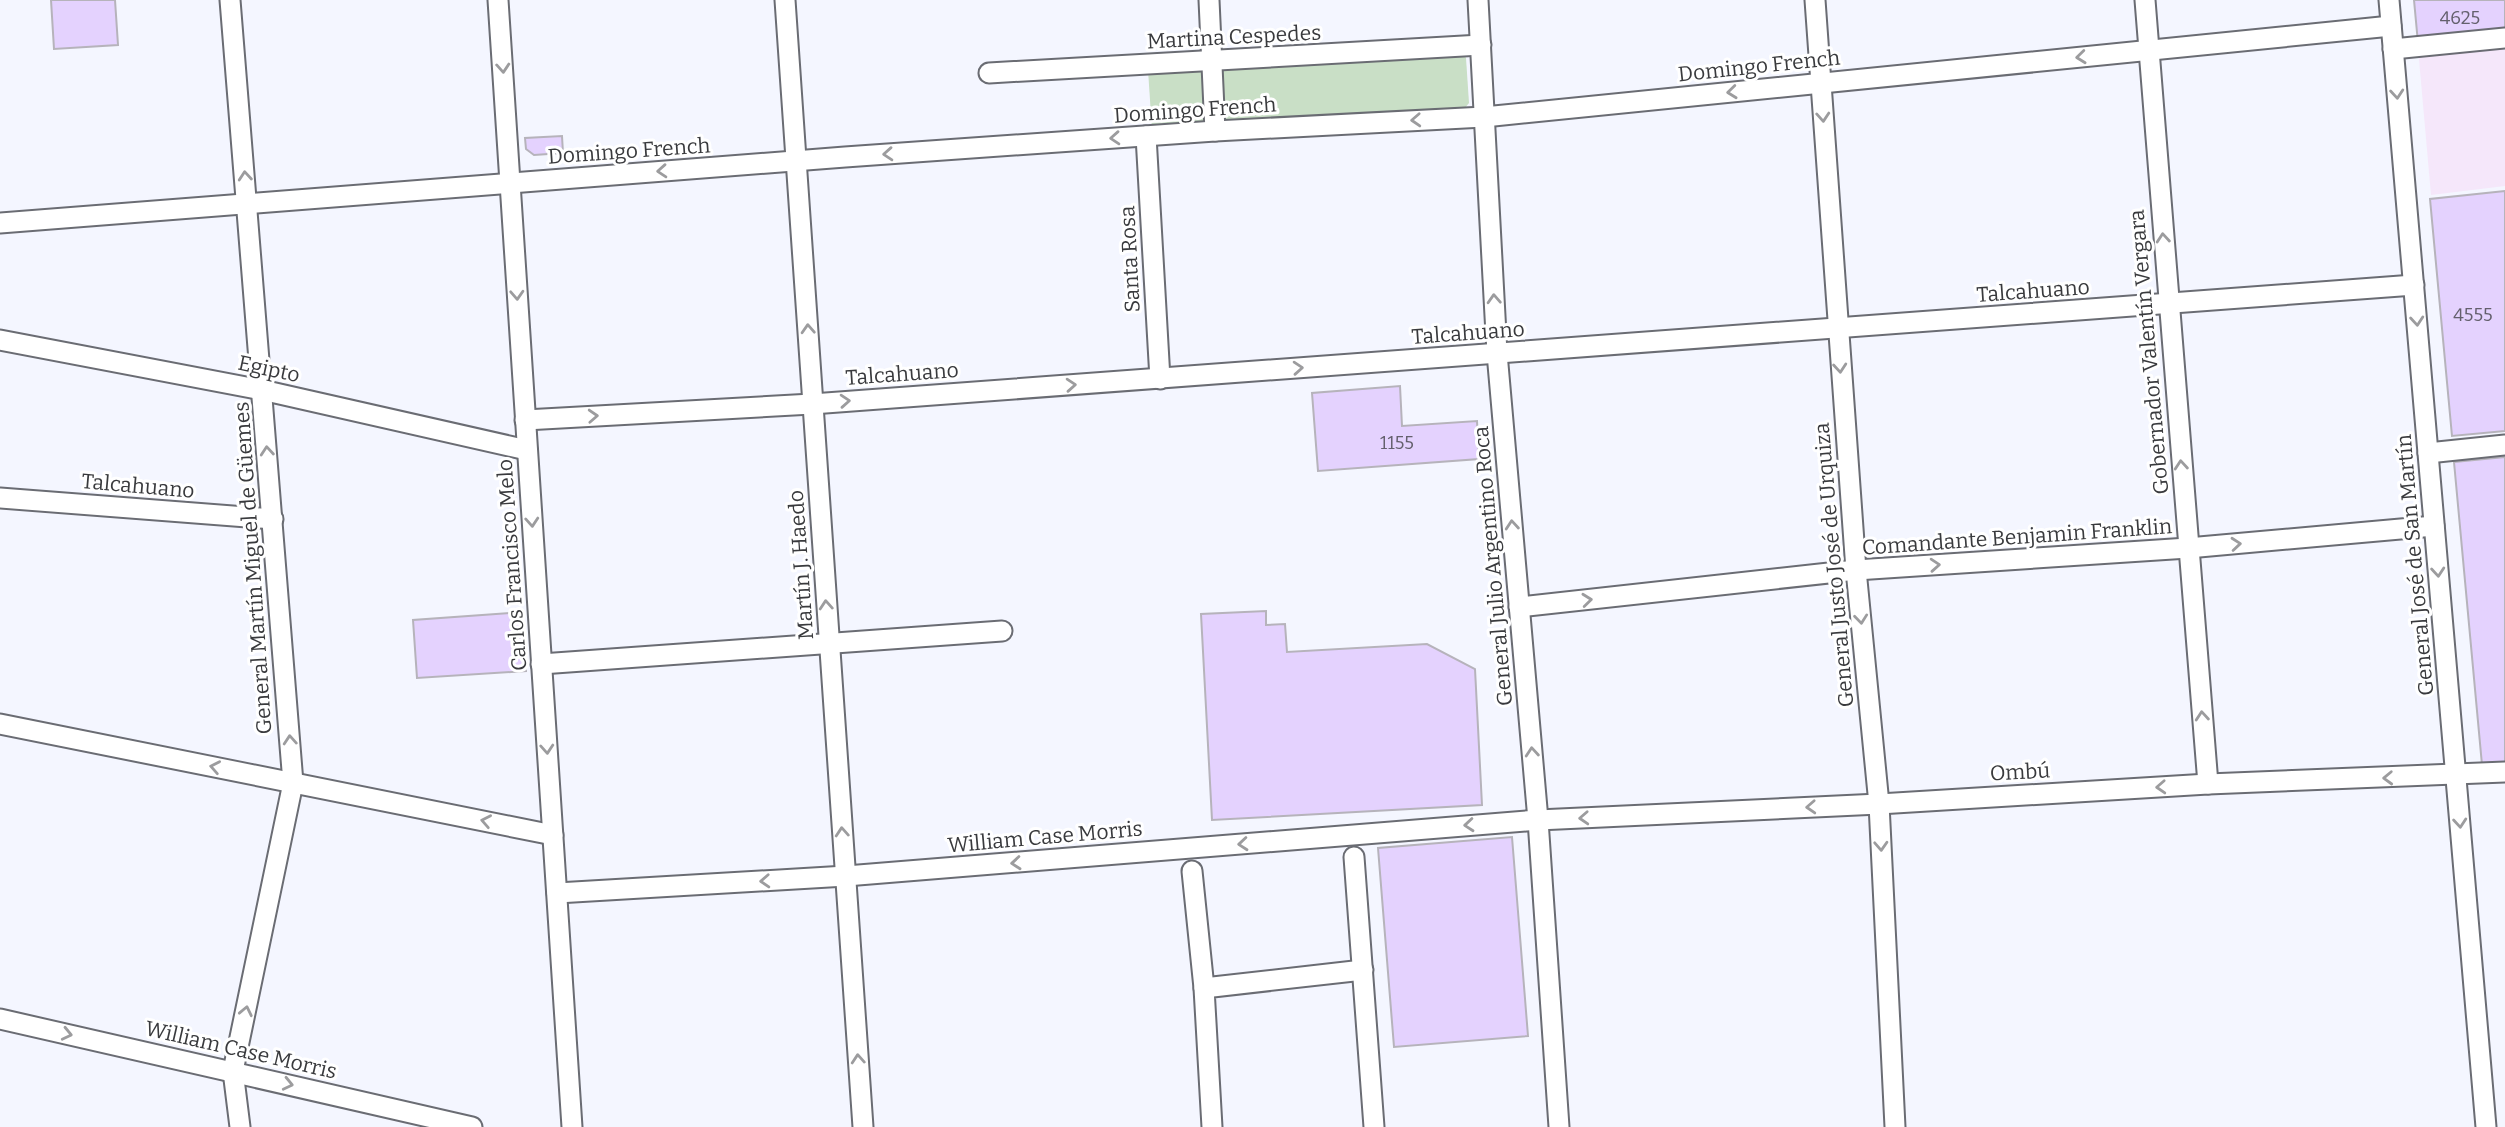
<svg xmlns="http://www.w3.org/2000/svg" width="2505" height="1127" viewBox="0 0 2505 1127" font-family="Bitter,serif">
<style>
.education{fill:#f5e7fa}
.green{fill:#c9dfc6}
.building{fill:#e4d2fe;stroke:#b6b3bb;stroke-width:2}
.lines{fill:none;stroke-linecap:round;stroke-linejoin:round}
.minor-casing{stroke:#6a6c73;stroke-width:23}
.minor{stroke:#fff;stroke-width:19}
.oneway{stroke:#9c9c9e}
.labels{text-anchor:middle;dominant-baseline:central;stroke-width:6;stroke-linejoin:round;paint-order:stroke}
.number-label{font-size:18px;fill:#64606d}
.street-label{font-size:21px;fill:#393a3d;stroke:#fff}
</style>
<rect width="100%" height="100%" fill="#f4f6ff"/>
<polygon class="education" points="2505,40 2505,186 2431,195 2418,48"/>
<g class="green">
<polygon points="1462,50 1466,58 1469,103 1465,108 1226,124 1221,119 1218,71 1225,66"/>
<polygon points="1199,67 1206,71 1209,121 1204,126 1152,130 1148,70"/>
</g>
<g class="building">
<polygon points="51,0 115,0 118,45 54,49"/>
<polygon points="2414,0 2505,0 2505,35 2418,43"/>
<polygon points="562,136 563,153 534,155 526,149 525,138"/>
<polygon points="2505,191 2505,431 2452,436 2430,199"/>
<polygon points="1400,386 1402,426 1477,421 1479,459 1318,471 1312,393"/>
<polygon points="2505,457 2505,764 2482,765 2454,462"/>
<polygon points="1266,611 1266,625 1285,624 1287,652 1427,644 1475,669 1482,805 1212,820 1201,614"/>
<polygon points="522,612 526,671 417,678 413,620"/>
<polygon points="1512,837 1528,1036 1394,1047 1378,848"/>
</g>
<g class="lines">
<defs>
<g id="minor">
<polyline points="230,0 293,783 233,1071 240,1127"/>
<polyline points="498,0 572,1127"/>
<polyline points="785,0 863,1127"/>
<polyline points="1209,0 1215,131"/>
<polyline points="1478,0 1497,353 1538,820 1559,1127"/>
<polyline points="1815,0 1856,570 1879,804 1895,1127"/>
<polyline points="2145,0 2208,784"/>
<polyline points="2389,0 2486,1127"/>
<polyline points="2393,49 2505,38"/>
<polyline points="989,73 1481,45"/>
<polyline points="1146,136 1160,379"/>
<polyline points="0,223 845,157 1215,131 1484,117 2391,26"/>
<polyline points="0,340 262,390 527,450"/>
<polyline points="525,420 812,404 2414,285"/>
<polyline points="2428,453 2505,445"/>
<polyline points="0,498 273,519"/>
<polyline points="1519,607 1856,570 2188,548 2434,526"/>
<polyline points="541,664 1002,631"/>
<polyline points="0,724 553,835"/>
<polyline points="1354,857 1374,1127"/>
<polyline points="1192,871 1204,988"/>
<polyline points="557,893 846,876 1538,820 1879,804 2208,784 2505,772"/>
<polyline points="0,1019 472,1127"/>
<polyline points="1212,1127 1204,988 1363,970"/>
</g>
</defs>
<use href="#minor" class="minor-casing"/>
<use href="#minor" class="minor"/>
</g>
<defs><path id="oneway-chevron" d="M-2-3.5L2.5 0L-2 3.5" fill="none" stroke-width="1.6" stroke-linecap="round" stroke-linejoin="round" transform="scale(1.75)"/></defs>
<g class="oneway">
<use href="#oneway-chevron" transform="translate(2081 57) rotate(174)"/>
<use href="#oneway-chevron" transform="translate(503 68) rotate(86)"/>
<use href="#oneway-chevron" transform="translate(1732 92) rotate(174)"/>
<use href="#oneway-chevron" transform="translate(2397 94) rotate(85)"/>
<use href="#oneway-chevron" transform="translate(1823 117) rotate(86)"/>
<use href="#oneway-chevron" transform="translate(1416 120) rotate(177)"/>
<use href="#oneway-chevron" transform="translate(1115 138) rotate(176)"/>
<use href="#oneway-chevron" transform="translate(888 154) rotate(176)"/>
<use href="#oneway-chevron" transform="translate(662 171) rotate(176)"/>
<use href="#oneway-chevron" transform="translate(245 176) rotate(-95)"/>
<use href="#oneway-chevron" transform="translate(2163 238) rotate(-95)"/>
<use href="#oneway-chevron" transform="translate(517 295) rotate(87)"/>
<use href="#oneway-chevron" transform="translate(1494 299) rotate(-93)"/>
<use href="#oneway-chevron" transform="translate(2417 321) rotate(85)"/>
<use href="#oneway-chevron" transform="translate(808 329) rotate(-93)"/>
<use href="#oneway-chevron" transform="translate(1298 368) rotate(-4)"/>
<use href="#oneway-chevron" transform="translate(1840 368) rotate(85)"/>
<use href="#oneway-chevron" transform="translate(1071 385) rotate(-4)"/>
<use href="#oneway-chevron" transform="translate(845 401) rotate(-4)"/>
<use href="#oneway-chevron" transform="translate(593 416) rotate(-3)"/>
<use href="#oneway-chevron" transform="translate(267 451) rotate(-95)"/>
<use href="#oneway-chevron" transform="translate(2181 465) rotate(-95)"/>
<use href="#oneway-chevron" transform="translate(532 522) rotate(86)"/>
<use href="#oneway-chevron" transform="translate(1512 525) rotate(-95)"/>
<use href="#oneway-chevron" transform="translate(2236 544) rotate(-5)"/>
<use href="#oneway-chevron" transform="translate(1935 565) rotate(-4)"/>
<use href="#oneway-chevron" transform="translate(2438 572) rotate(85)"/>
<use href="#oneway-chevron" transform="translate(1587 600) rotate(-6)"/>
<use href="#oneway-chevron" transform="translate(826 605) rotate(-94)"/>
<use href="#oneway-chevron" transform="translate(1861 619) rotate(84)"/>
<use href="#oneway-chevron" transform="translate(2202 716) rotate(-95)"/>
<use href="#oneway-chevron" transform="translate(290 740) rotate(-94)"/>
<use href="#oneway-chevron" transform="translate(547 749) rotate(86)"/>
<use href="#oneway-chevron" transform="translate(1532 752) rotate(-95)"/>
<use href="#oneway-chevron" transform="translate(215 767) rotate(-169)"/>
<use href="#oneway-chevron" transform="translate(2388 778) rotate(178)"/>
<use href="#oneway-chevron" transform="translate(2161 787) rotate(177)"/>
<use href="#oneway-chevron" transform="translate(1811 807) rotate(177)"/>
<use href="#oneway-chevron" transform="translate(1584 818) rotate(177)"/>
<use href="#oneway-chevron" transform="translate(486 821) rotate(-169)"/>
<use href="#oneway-chevron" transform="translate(2460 823) rotate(85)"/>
<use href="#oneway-chevron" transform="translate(1469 825) rotate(175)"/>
<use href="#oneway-chevron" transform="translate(842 832) rotate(-94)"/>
<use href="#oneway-chevron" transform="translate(1243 844) rotate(175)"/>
<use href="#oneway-chevron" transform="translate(1881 846) rotate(87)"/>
<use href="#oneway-chevron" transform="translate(1016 863) rotate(175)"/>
<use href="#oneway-chevron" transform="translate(765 881) rotate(177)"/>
<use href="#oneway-chevron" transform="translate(246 1011) rotate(-78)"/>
<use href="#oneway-chevron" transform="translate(67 1034) rotate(13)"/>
<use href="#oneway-chevron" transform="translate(858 1059) rotate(-94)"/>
<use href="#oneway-chevron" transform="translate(288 1084) rotate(13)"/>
</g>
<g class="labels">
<g class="number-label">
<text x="2460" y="18">4625</text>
<text x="2473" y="315">4555</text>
<text x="1397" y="443">1155</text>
</g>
<g class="street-label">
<text transform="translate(1234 37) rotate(-3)">Martina Cespedes</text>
<text transform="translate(1759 66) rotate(-6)">Domingo French</text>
<text transform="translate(1195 110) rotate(-4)">Domingo French</text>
<text transform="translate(629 151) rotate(-4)">Domingo French</text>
<text transform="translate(1130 259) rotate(-93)">Santa Rosa</text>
<text transform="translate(2033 291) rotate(-4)">Talcahuano</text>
<text transform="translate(1468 333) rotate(-4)">Talcahuano</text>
<text transform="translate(2149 352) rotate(-95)">Gobernador Valentín Vergara</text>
<text transform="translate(269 369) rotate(12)">Egipto</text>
<text transform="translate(902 374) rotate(-4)">Talcahuano</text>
<text transform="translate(138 486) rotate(5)">Talcahuano</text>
<text transform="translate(2017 537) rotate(-4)">Comandante Benjamin Franklin</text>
<text transform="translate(512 565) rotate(-94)">Carlos Francisco Melo</text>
<text transform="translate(801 565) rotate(-94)">Martín J. Haedo</text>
<text transform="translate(1834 565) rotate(-95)">General Justo José de Urquiza</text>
<text transform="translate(2415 565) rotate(-95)">General José de San Martín</text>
<text transform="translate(1493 566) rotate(-95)">General Julio Argentino Roca</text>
<text transform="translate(253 568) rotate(-94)">General Martín Miguel de Güemes</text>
<text transform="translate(2020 772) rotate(-3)">Ombú</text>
<text transform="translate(1045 837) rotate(-5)">William Case Morris</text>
<text transform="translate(241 1050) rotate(13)">William Case Morris</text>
</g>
</g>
</svg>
